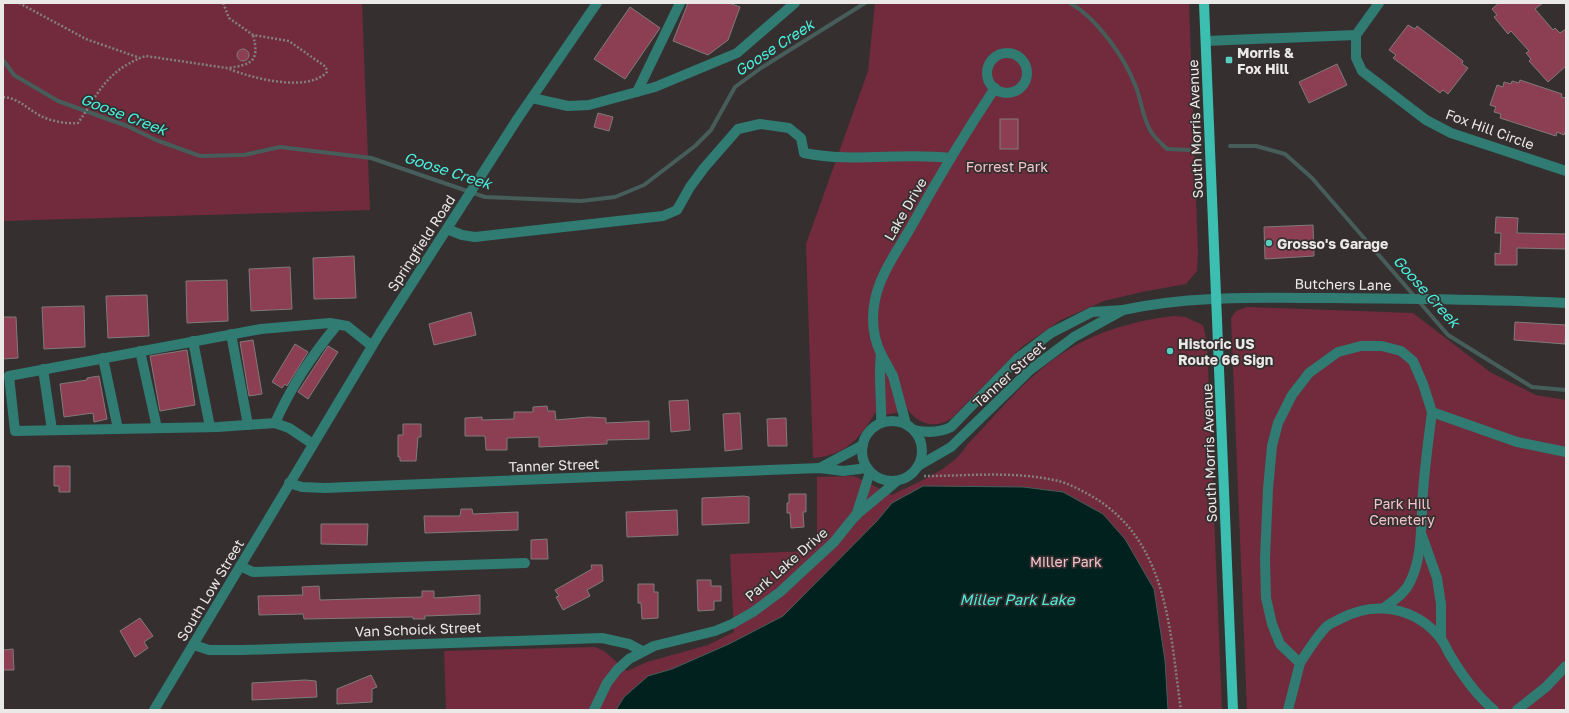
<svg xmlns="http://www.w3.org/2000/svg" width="1569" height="713" viewBox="0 0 1569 713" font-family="'Golos Text',sans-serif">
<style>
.green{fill:#712b3d}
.water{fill:#00211d;stroke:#465d5a}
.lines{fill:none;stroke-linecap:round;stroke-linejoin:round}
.stream{stroke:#465d5a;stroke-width:4}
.building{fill:#8c3f52;stroke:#817a7b}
.path{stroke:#837e7f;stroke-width:2.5;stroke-dasharray:2 2;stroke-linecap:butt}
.minor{stroke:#307b72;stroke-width:10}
.major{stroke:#3cbeb0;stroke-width:10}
.poi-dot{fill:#58cec0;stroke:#352f30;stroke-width:1.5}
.labels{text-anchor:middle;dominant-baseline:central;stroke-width:3.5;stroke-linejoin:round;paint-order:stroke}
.poi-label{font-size:14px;font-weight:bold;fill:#ebe8e8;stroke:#352f30;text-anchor:start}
.street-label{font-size:14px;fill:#ebe8e8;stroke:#352f30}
.park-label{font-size:14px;fill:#f2c3cb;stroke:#352f30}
.water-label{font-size:15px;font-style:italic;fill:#49efdd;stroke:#352f30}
</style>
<rect width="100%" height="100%" fill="#352f30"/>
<g class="green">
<polygon points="3,3 362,3 370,210 3,221"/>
<path d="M875,3H1189L1198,252L1197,271L1186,284L1142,292L1104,301L1061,320L1023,346L952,418C936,429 919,425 908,410L886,415L875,413C860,439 844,456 813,458L806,244L868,71Z"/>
<polygon points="1247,307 1413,313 1490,372 1536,395 1566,400 1566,710 1247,710 1231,318 1236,311"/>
<path d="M1173,316L1185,317L1203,325L1207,342L1222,710H446L444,651L595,647L604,651L627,671L647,662L708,645L734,632L730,554L812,551L817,546V477L854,476L892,495C917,482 952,470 967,445C995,416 1021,383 1054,359C1088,334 1131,321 1173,316Z"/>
</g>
<polygon class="water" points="923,486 1023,487 1063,492 1103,514 1125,539 1154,589 1165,660 1168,710 616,710 624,697 648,676 672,669 729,644 783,616 876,522 892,503"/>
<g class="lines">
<g class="stream">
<path d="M1070,3C1097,18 1125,58 1136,87C1141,100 1144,123 1152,133C1156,139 1162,144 1167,149L1189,150"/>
<polyline points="3,60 14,75 58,101 127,126 156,140 200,156 244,155 280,147 371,158 485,197 581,201 615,197 644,185 695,146 711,130 735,87 761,68 865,3"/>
<polyline points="1230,146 1256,146 1285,154 1312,178 1448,335 1532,387 1566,390"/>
</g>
</g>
<g class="building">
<polygon points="688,3 729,3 740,7 728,40 708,55 673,41"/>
<polygon points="1499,3 1543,3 1535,9 1553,30 1555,28 1560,33 1566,29 1566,66 1548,82 1529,61 1531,59 1526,53 1529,51 1511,31 1508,34 1494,17 1497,15 1492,9"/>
<polygon points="630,7 660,28 625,79 594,59"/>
<polygon points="1408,25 1415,29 1417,26 1458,57 1463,61 1462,64 1468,68 1448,94 1443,90 1440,93 1393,58 1396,55 1389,50"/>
<circle cx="243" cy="55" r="6"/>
<polygon points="1337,64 1347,85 1309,103 1299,82"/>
<polygon points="1520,80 1562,94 1561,97 1566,98 1566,129 1564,135 1557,132 1556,136 1500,118 1501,114 1494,112 1496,107 1490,105 1497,85 1503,87 1504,82 1511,84 1512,81 1519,83"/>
<polygon points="598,113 613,117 609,131 594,127"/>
<rect x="1000" y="119" width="18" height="30"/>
<polygon points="1496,217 1518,218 1517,233 1566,234 1566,249 1517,248 1517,265 1495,265 1495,253 1500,254 1501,233 1495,233"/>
<polygon points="1313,225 1314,256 1265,259 1264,227"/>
<polygon points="354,256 356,298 314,299 313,258"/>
<polygon points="290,267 292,309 251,311 249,269"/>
<polygon points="227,280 228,321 187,323 186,281"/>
<polygon points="147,295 149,336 108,338 106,296"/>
<polygon points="84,306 85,347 44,349 42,307"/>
<polygon points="471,312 476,335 434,345 429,324"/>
<polygon points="3,317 16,317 18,358 3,359"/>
<polygon points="1515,322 1566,325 1565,344 1514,340"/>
<polygon points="253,340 262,394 249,396 240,342"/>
<polygon points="295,344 308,352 287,386 285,384 282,388 272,382"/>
<polygon points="328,346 338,352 308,399 298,392"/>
<polygon points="187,350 195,405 160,411 150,356"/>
<polygon points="99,376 107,419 94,422 93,413 64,417 60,384 87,380 87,378"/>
<polygon points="688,400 690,430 671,432 669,401"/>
<polygon points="547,406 548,411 555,411 556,420 589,417 606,418 606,423 649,421 649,439 607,440 607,444 539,447 539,437 507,438 507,450 486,450 485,436 465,436 465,418 482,417 482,420 514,419 514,412 533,412 533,407"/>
<polygon points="737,413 740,413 742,449 725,451 723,414"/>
<polygon points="786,418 787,446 768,446 767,419"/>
<polygon points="403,424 421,424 421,437 418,437 416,461 400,461 400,457 398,457 398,435 403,435"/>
<polygon points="54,466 70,466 70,492 59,492 59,486 54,486"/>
<polygon points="789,494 806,494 806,512 803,512 804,527 791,528 790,513 787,513 787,503 789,503"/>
<polygon points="744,496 749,497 749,523 702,525 702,498"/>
<polygon points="461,509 472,509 473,514 518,512 518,530 425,533 424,516 460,516"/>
<polygon points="677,510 678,535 627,537 626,512"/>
<polygon points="321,524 368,524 367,545 321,544"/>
<polygon points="547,539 548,559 531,559 531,540"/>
<polygon points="591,565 602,565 603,581 587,590 590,596 563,610 556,597 559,596 555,590 592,569"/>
<polygon points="697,580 711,580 711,586 721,586 721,601 714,601 714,610 698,611"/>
<polygon points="638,584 654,584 654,592 658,592 658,618 642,619 641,603 638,603"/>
<polygon points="319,586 320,600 422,597 422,591 434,591 434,598 480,595 480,614 425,616 425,619 413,619 413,617 304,619 303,614 259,615 258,596 303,595 302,587"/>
<polygon points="140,618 153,636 144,642 148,648 135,657 120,631"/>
<polygon points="13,649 14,670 3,670 3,650"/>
<polygon points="371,675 377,687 372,689 372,702 337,704 337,689"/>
<polygon points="305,680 316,681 317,697 252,700 252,683"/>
</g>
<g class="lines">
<g class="path">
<path d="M19,3L86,39L140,58L146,56L227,68C252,65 260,61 253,35"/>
<path d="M223,3L229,18L253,35L289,41L326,67L327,72C307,93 252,78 229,69"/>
<path d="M3,97C19,98 27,109 41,116C50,121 67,124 78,123C99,93 104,74 140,58"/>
<path d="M924,476C967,476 1012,471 1054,480C1069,483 1085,492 1098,500C1169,546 1170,635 1181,710"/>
</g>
<g class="minor">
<polyline points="1379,3 1356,35 1356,58 1362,71 1426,120 1451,133 1566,171"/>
<polyline points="1206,41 1356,35"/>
<circle cx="1007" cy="73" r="20"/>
<polyline points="637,92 680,3"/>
<polyline points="532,98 568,106 589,105 655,87 737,53 795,3"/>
<path d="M447,229L462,235L475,237L663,216L677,210L690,187L704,168L738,129L760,124L789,128L801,138L804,153C853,163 902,152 951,158"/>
<path d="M1123,310C1192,295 1262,298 1332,298C1410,299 1488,299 1566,303"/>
<polyline points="231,334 248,425"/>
<polyline points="193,341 210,427"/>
<polyline points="140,351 157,428"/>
<path d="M881,354C873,337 871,319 875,300C880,274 898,250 911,227C937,180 965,133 995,88"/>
<polyline points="103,358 118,429"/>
<polyline points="43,369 52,430"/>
<circle cx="892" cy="451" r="30"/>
<path d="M275,423C291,387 312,355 337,325"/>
<path d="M881,423C882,400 878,377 881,354L893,376L906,424"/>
<path d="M914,430C927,433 939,433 951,427L1018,358L1051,333L1092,312L1123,310L1074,337L1030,370L951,447L918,466"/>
<polyline points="313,444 289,428 275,423 218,427 15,431 9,376 261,329 330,323 347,326 372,346"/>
<polyline points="820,468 863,445"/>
<polyline points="289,483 302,487 325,488 820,468 843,471 867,468"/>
<polyline points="856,516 870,472"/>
<polyline points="1422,536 1437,578 1441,604 1441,639"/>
<polyline points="240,566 253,572 525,563"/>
<path d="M1385,607C1394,600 1404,594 1409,584C1421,562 1421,534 1422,510C1423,477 1428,444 1432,412"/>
<polyline points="194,645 209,650 243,650 602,638 629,644 642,651"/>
<path d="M1300,663C1308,651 1316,637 1327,626C1331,623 1336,621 1340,619C1375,600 1416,607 1441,639C1445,644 1447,650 1450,655C1462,675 1476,695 1494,710"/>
<polyline points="154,710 380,333 518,118 597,3"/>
<polyline points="594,710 607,683 617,670 629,659 654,646 715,631 732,624 753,612 780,592 834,542 855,516 897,481"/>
<polyline points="1288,710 1300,663 1280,644 1272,624 1266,598 1265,559 1268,489 1272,446 1278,423 1292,395 1309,373 1338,352 1361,346 1382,346 1401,351 1413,361 1423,384 1432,412 1517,442 1566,452"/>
<polyline points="1517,710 1546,687 1566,666"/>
</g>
<polyline class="major" points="1204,3 1233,710"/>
</g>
<g class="poi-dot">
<rect x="1225" y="56" width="8" height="8" rx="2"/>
<circle cx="1269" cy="243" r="4"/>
<circle cx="1170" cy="351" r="4"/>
</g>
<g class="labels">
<g class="poi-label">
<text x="1237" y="52">Morris &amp;<tspan x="1237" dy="16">Fox Hill</tspan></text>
<text x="1277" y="243">Grosso's Garage</text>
<text x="1178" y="343">Historic US<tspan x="1178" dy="16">Route 66 Sign</tspan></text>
</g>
<g class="street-label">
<text transform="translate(1195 129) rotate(-92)">South Morris Avenue</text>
<text transform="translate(1490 129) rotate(20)">Fox Hill Circle</text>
<text transform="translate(905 209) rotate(-60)">Lake Drive</text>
<text transform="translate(421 243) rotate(-57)">Springfield Road</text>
<text transform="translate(1343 284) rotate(1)">Butchers Lane</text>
<text transform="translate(1009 374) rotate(-42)">Tanner Street</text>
<text transform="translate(1209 453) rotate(-92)">South Morris Avenue</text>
<text transform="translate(554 465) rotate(-2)">Tanner Street</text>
<text transform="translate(786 564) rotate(-41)">Park Lake Drive</text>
<text transform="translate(210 590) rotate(-59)">South Low Street</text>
<text transform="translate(418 629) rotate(-2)">Van Schoick Street</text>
</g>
<g class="park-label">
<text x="1007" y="166">Forrest Park</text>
<text x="1402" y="503">Park Hill<tspan x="1402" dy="16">Cemetery</tspan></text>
<text x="1066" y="561">Miller Park</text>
</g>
<g class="water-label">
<text transform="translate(774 47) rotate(-33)">Goose Creek</text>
<text transform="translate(124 114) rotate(21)">Goose Creek</text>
<text transform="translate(448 170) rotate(18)">Goose Creek</text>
<text transform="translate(1427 291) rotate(48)">Goose Creek</text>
<text x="1017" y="599">Miller Park Lake</text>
</g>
</g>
<rect width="1569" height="713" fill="none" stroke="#ebe8e8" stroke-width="8"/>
</svg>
